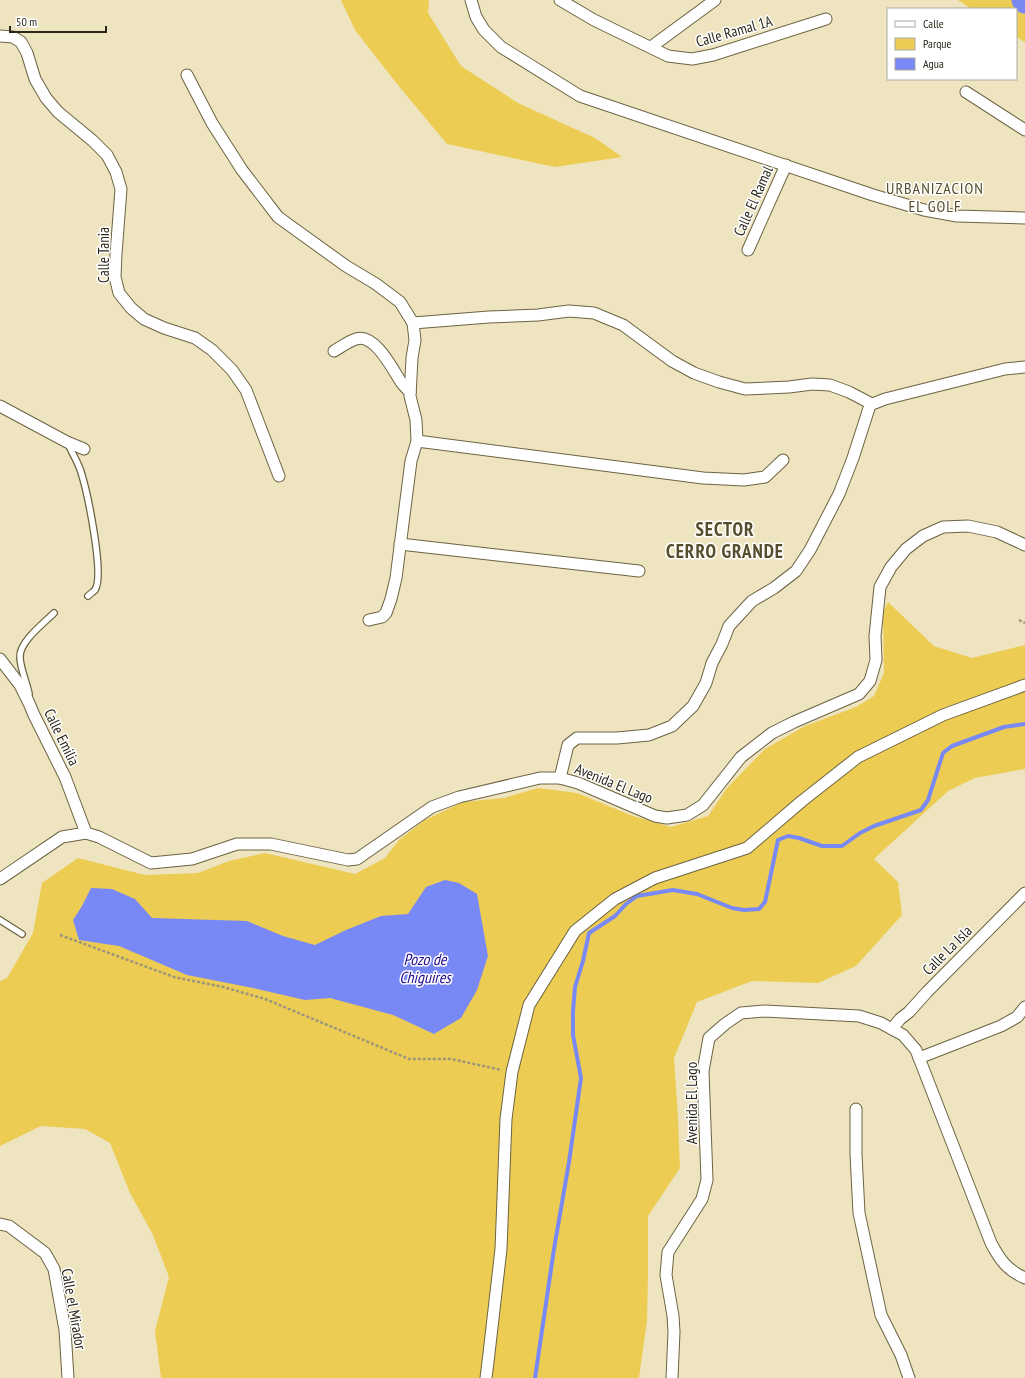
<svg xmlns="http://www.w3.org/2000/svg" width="1025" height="1378" viewBox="0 0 1025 1378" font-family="'PT Sans Narrow',sans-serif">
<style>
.green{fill:#eccc53}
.water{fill:#7889f6}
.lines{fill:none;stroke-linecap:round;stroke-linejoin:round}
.stream{stroke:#7889f6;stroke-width:4}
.river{stroke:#7889f6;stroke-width:23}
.service-casing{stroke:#6c6342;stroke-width:8}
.minor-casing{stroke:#6c6342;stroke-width:13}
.path{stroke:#9e967b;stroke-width:2.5;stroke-dasharray:3 2;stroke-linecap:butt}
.service{stroke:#fff;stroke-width:5.5}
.minor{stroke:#fff;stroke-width:11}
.labels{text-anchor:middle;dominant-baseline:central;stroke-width:3;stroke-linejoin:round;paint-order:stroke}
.street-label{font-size:15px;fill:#2b2719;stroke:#fff}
.neighbourhood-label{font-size:16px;letter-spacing:1px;fill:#554c2b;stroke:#fff}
.water-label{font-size:16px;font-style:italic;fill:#220a91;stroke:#fff}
.district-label{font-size:19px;font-weight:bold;letter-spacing:1px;fill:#554c2b;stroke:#fff}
</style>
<rect width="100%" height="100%" fill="#eee4bf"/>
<g class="green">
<polygon points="341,0 429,0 428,13 461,66 518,103 595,138 622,157 555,167 447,144 397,84 355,30"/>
<polygon points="958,0 1025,0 1025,42 1016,37 1016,9 971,9"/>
<polygon points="888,602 934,646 972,658 1025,645 1025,769 975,778 948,791 874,859 898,882 902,915 856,966 818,983 752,981 697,1002 674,1058 678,1117 680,1168 648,1216 648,1271 647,1321 639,1378 161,1378 155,1331 169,1277 153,1235 130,1193 110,1143 85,1129 41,1126 0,1146 0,981 7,978 33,933 42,883 78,858 145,875 198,873 229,861 265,853 355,874 385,858 399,840 425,820 463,802 504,798 538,788 577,793 633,816 671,827 708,816 727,788 765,749 805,726 856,707 874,696 884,673 883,612"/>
</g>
<polygon class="water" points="445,880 459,883 477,894 488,956 477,990 461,1018 434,1034 393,1015 330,998 305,1000 253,988 187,975 119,946 79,940 73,920 82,906 91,888 112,889 135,899 152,918 247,921 283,936 315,945 346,930 381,916 408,914 426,887"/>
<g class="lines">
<polyline class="stream" points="535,1378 554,1249 569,1162 581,1078 573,1035 573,1011 575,987 583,961 589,933 615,916 626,904 637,896 673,890 697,894 732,908 744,910 759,909 765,902 778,840 788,836 799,838 822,846 842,846 860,833 874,826 921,810 928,800 943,753 952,746 1004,727 1025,724"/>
<polyline class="river" points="1023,0 1025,2"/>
<defs>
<g id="service">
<path d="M68,444C72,453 78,462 81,472C87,491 105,575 95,590C93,592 90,594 88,596"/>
<path d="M29,694C27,683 20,668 20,657C19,642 44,623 54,613"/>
<polyline points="0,920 22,934"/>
</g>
<g id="minor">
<polyline points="471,0 476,17 484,30 501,47 580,96 873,195 924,210 957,216 1025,218"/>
<polyline points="560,0 594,20 668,56 692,59 713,55 826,19"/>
<polyline points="0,36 13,37 21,42 27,53 35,79 46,98 58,112 93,141 107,155 116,172 121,189 116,254 115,277 119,293 131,308 144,319 164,328 195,338 212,350 232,370 246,390 279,476"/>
<polyline points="651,47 715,0"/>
<polyline points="187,75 212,123 242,170 278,217 346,266 376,284 400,302 413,323 415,340 412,358 410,396 416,420 417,441 411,461 396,578 391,599 386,613 382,617 369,620"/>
<polyline points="966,92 1025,130"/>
<polyline points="748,250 786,165"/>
<polyline points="413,323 489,317 538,315 569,311 594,313 623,325 672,361 694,373 719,382 745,389 789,387 812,384 830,385 849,392 870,403 870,405"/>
<path d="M334,351C341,347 349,341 356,339C375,333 393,370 401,382C404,386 407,389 410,392"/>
<polyline points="870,405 885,399 1005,369 1025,367"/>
<polyline points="0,406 67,442 84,449"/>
<polyline points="417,441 703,478 744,480 765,477 783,460"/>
<polyline points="400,544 639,571"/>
<polyline points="0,659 20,685 29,703 34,715 65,777 86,833"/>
<polyline points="560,778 568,745 577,738 617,738 649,735 672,726 693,706 706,683 712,663 722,644 729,626 752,601 774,588 796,571 810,550 839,494 853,458 870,405"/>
<polyline points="0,879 62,837 86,833 99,837 151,863 192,859 237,844 271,844 348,860 357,859 432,807 459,797 540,778 560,778 578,783 655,816 667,818 687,815 703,805 741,757 772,733 794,722 859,694 870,681 876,660 875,636 880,587 891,567 906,549 923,536 943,527 968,526 997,532 1025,545"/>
<polyline points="892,1029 900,1019 909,1012 927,992 1025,893"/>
<polyline points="919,1058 1001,1026 1017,1017 1025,1007"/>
<polyline points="856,1109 856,1154 859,1213 881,1315 901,1355 909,1378"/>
<polyline points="0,1224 9,1226 45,1253 54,1269 65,1330 68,1378"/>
<polyline points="486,1378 488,1362 501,1249 506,1119 512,1072 529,1005 575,931 615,899 655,878 747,848 802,801 858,757 943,715 1025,685"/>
<path d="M672,1378L674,1332L673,1316L666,1275L668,1252L702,1199L707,1180L703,1071L709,1038L725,1024L741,1013L765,1011L859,1016L881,1023L903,1035L916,1050L991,1243C1000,1260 1007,1270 1025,1278"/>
</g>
</defs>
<use href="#service" class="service-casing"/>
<use href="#minor" class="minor-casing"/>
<g class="path">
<polyline points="1019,620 1025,623"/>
<polyline points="60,935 174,977 223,987 265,999 409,1059 451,1059 502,1070"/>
</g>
<use href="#service" class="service"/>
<use href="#minor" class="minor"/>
</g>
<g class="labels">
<g class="street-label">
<text transform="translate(734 31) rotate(-16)">Calle Ramal 1A</text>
<text transform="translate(753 201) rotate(-66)">Calle El Ramal</text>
<text transform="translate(103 255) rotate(-90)">Calle Tania</text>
<text transform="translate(62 737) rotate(64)">Calle Emilia</text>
<text transform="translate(614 783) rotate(22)">Avenida El Lago</text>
<text transform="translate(947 950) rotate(-45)">Calle La Isla</text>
<text transform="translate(691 1103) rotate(-90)">Avenida El Lago</text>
<text transform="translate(74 1309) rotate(80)">Calle el Mirador</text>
</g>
<g class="neighbourhood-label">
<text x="935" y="188">URBANIZACION<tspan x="935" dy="18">EL GOLF</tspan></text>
</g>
<g class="water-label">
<text x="425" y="959">Pozo de<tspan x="425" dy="18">Chiguires</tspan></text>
</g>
<g class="district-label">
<text x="725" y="529">SECTOR<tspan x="725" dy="22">CERRO GRANDE</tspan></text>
</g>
</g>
<rect x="887" y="8" width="130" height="72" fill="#ffffff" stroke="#aaa9a3"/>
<rect x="895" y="21" width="20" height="6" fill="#ffffff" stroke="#aaa9a3"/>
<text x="923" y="28" font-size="12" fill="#2b2719">Calle</text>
<rect x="895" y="38" width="20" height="12" fill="#eccc53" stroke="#aaa9a3"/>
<text x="923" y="48" font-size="12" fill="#2b2719">Parque</text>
<rect x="895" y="58" width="20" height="12" fill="#7889f6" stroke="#aaa9a3"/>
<text x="923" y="68" font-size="12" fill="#2b2719">Agua</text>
<path d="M10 26v6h96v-6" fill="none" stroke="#2b2719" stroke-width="2"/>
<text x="16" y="26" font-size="12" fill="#2b2719" stroke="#ffffff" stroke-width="3" paint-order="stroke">50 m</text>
</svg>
